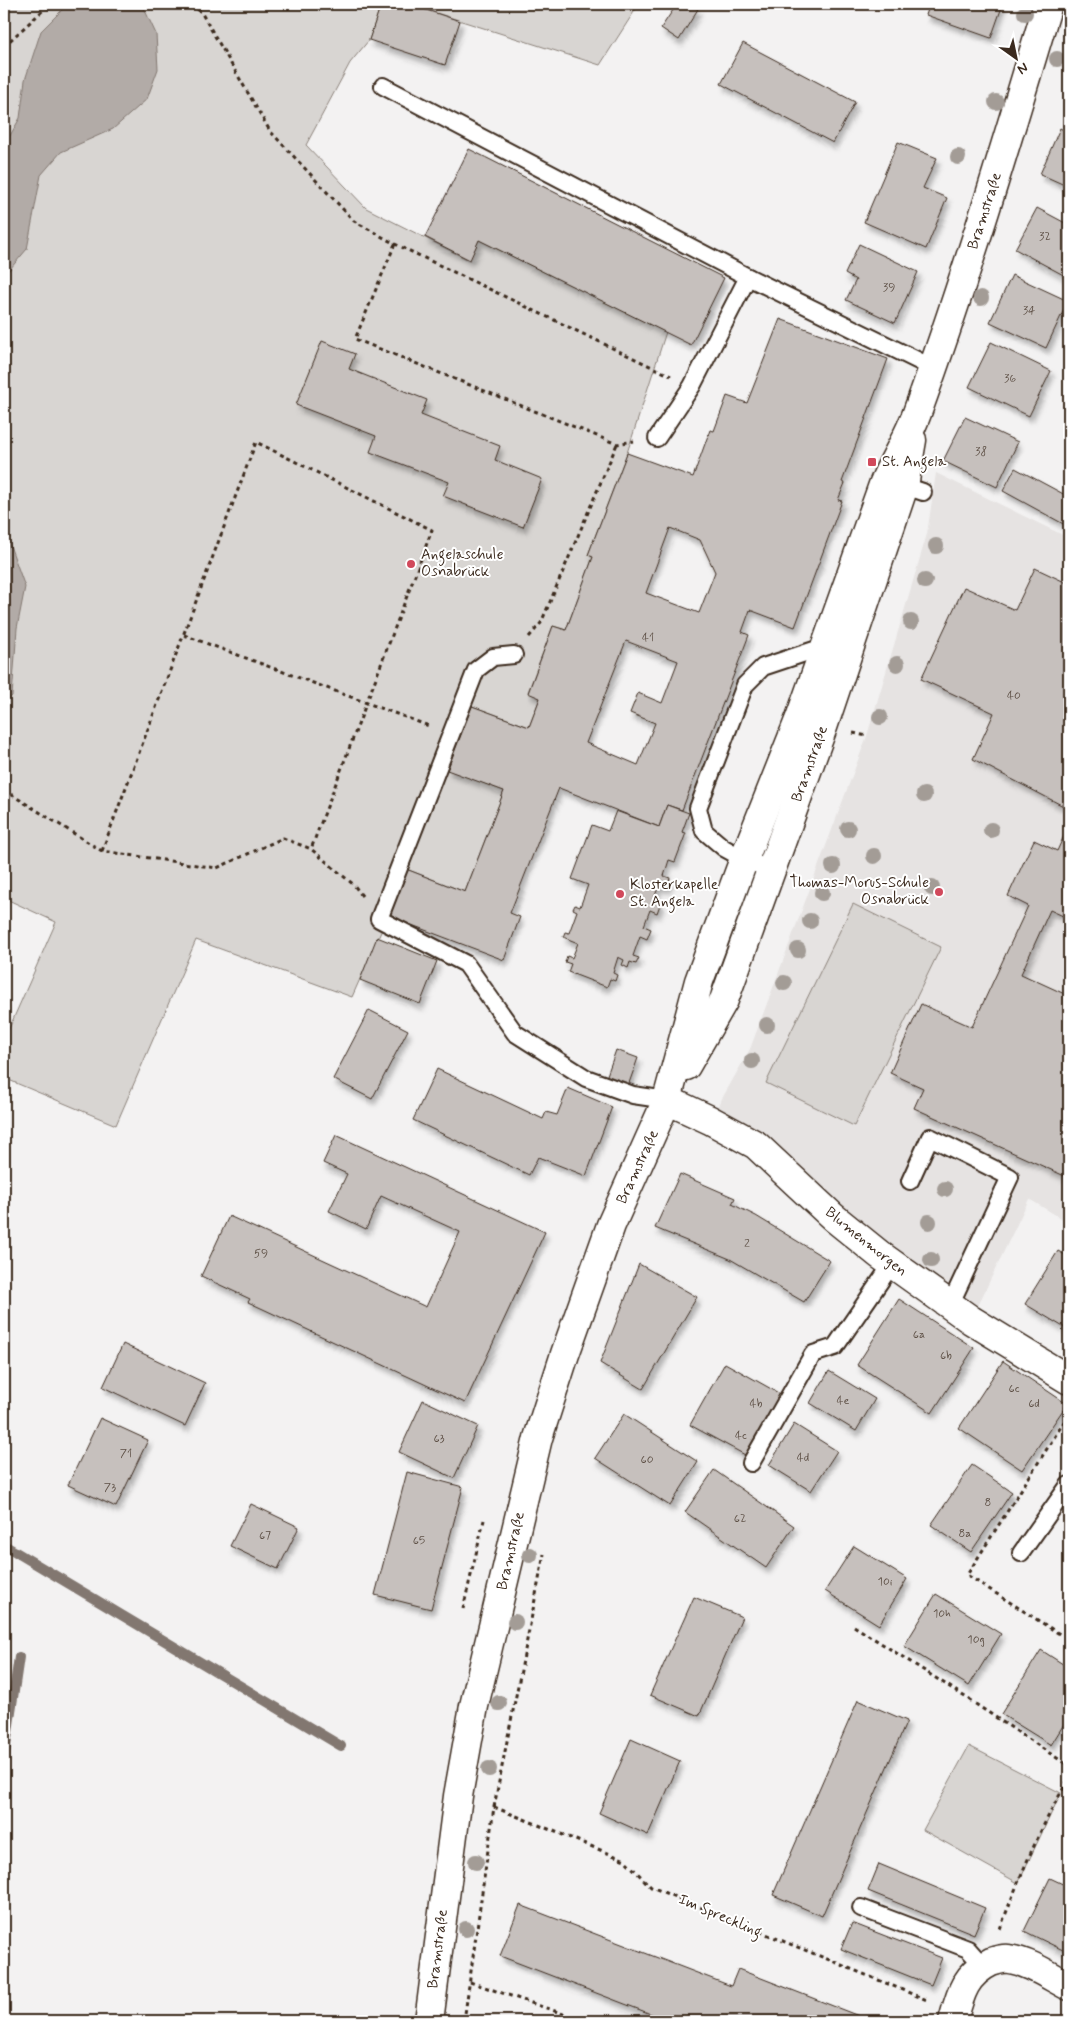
<svg xmlns="http://www.w3.org/2000/svg" width="1073" height="2025" viewBox="0 0 1073 2025" font-family="Mynerve,sans-serif">
<style>
.built{fill:#e6e3e2}
.green{fill:#d8d5d2;stroke:#8a8078}
.water{fill:#b2aba7;stroke:#827770}
.lines{fill:none;stroke-linecap:round;stroke-linejoin:round}
.stream{stroke:#827770;stroke-width:10}
.building{fill:#c6c0bd;stroke:#3b2a1e;fill-rule:evenodd;filter:url(#shadow)}
.lane-casing{stroke:#3b2a1e;stroke-width:20}
.street-casing{stroke:#3b2a1e;stroke-width:31}
.secondary-casing{stroke:#3b2a1e;stroke-width:31}
.path{stroke:#3b2a1e;stroke-width:3;stroke-dasharray:4 4;stroke-linecap:butt}
.lane{stroke:#fff;stroke-width:16}
.street{stroke:#fff;stroke-width:28}
.secondary{stroke:#fff;stroke-width:28}
.tree{fill:#a39c96}
.poi-dot{fill:#d1495b;stroke:#fff;stroke-width:2}
.labels{text-anchor:middle;dominant-baseline:central;stroke-width:4;stroke-linejoin:round;paint-order:stroke}
.number-label{font-size:12px;fill:#5e5046}
.street-label{font-size:15px;fill:#3b2a1e;stroke:#fff}
.poi-label{font-size:15px;fill:#3b2a1e;stroke:#fff;text-anchor:start}
</style>
<defs>
<filter id="shadow"><feDropShadow dx="3" dy="5.5" stdDeviation="2.5" flood-color="#0004"/></filter>
</defs>
<rect width="100%" height="100%" fill="#f3f2f2"/>
<filter id="ink" filterUnits="userSpaceOnUse"><feTurbulence type="fractalNoise" baseFrequency=".02" numOctaves="2"/><feDisplacementMap in="SourceGraphic" scale="10" xChannelSelector="R" yChannelSelector="G"/><feConvolveMatrix kernelMatrix="1 2 1 2 8 2 1 2 1" color-interpolation-filters="sRGB"/></filter>
<g filter="url(#ink)">
<polygon class="built" points="936,473 1069,538 1069,1223 1029,1199 971,1320 710,1120 750,1049 867,736 927,534"/>
<g class="green">
<polygon points="4,4 381,4 369,40 350,63 306,145 366,208 469,260 479,240 666,332 627,453 588,555 593,557 566,630 553,626 528,692 540,698 529,727 472,706 447,769 504,791 465,892 406,869 388,916 352,997 196,940 116,1125 4,1078 4,1040 56,922 4,898"/>
<polygon points="408,4 639,4 600,65"/>
<polygon points="853,904 941,947 854,1126 766,1083"/>
<polygon points="969,1746 1061,1793 1018,1883 923,1830"/>
</g>
<g class="water">
<polygon points="68,4 142,4 156,34 158,69 147,99 113,129 61,152 41,175 27,249 4,276 4,146 20,118 25,80 41,31"/>
<polygon points="4,529 25,587 17,628 12,696 4,703"/>
</g>
<g class="lines">
<g class="stream">
<polyline points="4,1545 341,1746"/>
<polyline points="4,1759 19,1657"/>
</g>
</g>
<g class="building">
<polygon points="381,4 408,4 460,21 445,65 369,40"/>
<polygon points="677,4 689,4 698,9 679,40 661,28"/>
<polygon points="930,4 1003,4 991,38 926,15"/>
<polygon points="743,43 855,102 833,143 721,84"/>
<polygon points="1060,128 1069,133 1069,187 1040,174"/>
<polygon points="898,142 937,158 923,188 947,198 926,249 864,222"/>
<polygon points="469,149 724,278 691,345 479,240 470,260 425,237"/>
<polygon points="1037,208 1069,225 1069,278 1015,249"/>
<polygon points="859,244 918,272 895,323 846,300 856,280 845,274"/>
<polygon points="1012,275 1068,301 1046,348 990,322"/>
<path d="M780,319L888,359L842,482L845,483L838,500L842,501L795,627L750,610L742,632L749,635L682,810L667,805L659,827L559,788L510,913L520,917L504,960L388,916L406,869L465,892L504,791L447,770L472,706L529,727L540,698L528,693L553,626L566,630L593,557L588,555L627,453L693,477L710,430L714,431L727,396L747,403ZM670,528L700,540L715,572L699,613L646,593ZM626,641L678,661L662,703L638,693L630,713L655,723L638,765L586,743Z"/>
<polygon points="322,341 355,354 349,369 427,400 421,415 500,446 495,460 542,479 523,527 443,496 449,482 370,452 376,436 296,405"/>
<polygon points="991,342 1051,371 1029,416 969,387"/>
<polygon points="965,417 1018,442 997,487 943,461"/>
<polygon points="1015,468 1069,497 1069,527 1003,491"/>
<polygon points="1035,568 1069,584 1069,809 973,759 994,713 921,679 964,587 1015,610"/>
<polygon points="667,805 689,813 682,832 686,833 675,862 669,860 664,876 670,878 667,888 659,885 654,899 661,902 657,913 650,910 644,926 651,929 647,939 640,936 633,956 639,958 636,964 630,962 628,968 622,965 624,960 618,957 613,973 617,975 615,981 610,979 607,987 568,972 571,964 565,962 567,956 572,958 578,943 563,937 565,932 569,933 577,911 573,909 575,905 580,907 588,885 572,879 592,825 608,831 616,811 659,827"/>
<polygon points="1069,825 1069,903 1063,916 1050,910 1021,974 1069,996 1069,1178 914,1108 923,1088 890,1073 921,1004 972,1027 1028,906 1008,896 1034,840 1057,851"/>
<polygon points="377,937 437,961 420,1004 360,980"/>
<polygon points="369,1010 408,1030 372,1099 333,1079"/>
<polygon points="616,1050 638,1058 628,1086 606,1078"/>
<polygon points="437,1069 543,1119 546,1112 557,1115 568,1088 612,1107 586,1176 538,1157 529,1175 413,1120"/>
<polygon points="336,1135 545,1232 465,1403 248,1302 250,1299 201,1276 229,1216 426,1307 460,1232 381,1196 366,1229 329,1211 347,1174 323,1163"/>
<polygon points="680,1174 735,1198 732,1204 756,1216 830,1261 804,1302 730,1259 655,1228"/>
<polygon points="1058,1251 1069,1257 1069,1320 1065,1328 1025,1304"/>
<polygon points="639,1264 697,1297 643,1389 600,1363"/>
<polygon points="899,1299 974,1348 932,1413 857,1365"/>
<polygon points="123,1344 205,1383 185,1426 103,1387"/>
<polygon points="1003,1361 1067,1404 1022,1470 959,1428"/>
<polygon points="725,1363 782,1395 747,1456 690,1425"/>
<polygon points="829,1371 875,1399 856,1431 810,1403"/>
<polygon points="423,1400 478,1426 454,1478 399,1452"/>
<polygon points="624,1414 698,1462 670,1506 595,1458"/>
<polygon points="100,1418 148,1440 116,1507 68,1485"/>
<polygon points="794,1424 837,1451 811,1491 769,1465"/>
<polygon points="972,1465 1012,1492 971,1552 931,1525"/>
<polygon points="714,1470 794,1526 766,1568 685,1512"/>
<polygon points="407,1472 463,1487 431,1609 375,1595"/>
<polygon points="251,1504 299,1527 278,1569 230,1546"/>
<polygon points="854,1546 907,1579 879,1625 825,1591"/>
<polygon points="936,1594 1001,1634 969,1686 904,1646"/>
<polygon points="694,1597 742,1617 699,1716 650,1695"/>
<polygon points="1041,1650 1069,1668 1069,1716 1051,1745 1001,1714"/>
<polygon points="858,1700 907,1721 822,1916 773,1895"/>
<polygon points="631,1739 680,1761 648,1835 599,1813"/>
<polygon points="879,1864 985,1908 974,1934 868,1891"/>
<polygon points="1050,1878 1069,1887 1069,1953 1024,1931"/>
<polygon points="520,1905 731,1986 738,1969 869,2020 669,2021 500,1956"/>
<polygon points="852,1923 942,1958 931,1985 841,1949"/>
<polygon points="995,2016 1007,2021 993,2021"/>
</g>
<g class="lines">
<defs>
<g id="lane">
<polyline points="383,86 748,277 933,368"/>
<polyline points="657,438 692,386 748,277"/>
<polyline points="896,483 923,492"/>
<polyline points="514,655 493,657 476,670 379,919 466,964 515,1033 586,1078 633,1095 667,1100"/>
<polyline points="771,870 744,859 724,848 704,831 698,808 745,685 763,667 826,646"/>
<polyline points="910,1181 930,1137 1010,1177 950,1305"/>
<polyline points="751,1463 813,1354 835,1347 892,1264"/>
<polyline points="1021,1553 1069,1485"/>
<polyline points="861,1908 968,1949 983,1966"/>
</g>
<g id="street">
<polyline points="667,1100 710,1120 756,1145 833,1217 880,1255 971,1320 1069,1380"/>
<path d="M953,2021C960,1995 964,1975 991,1962C997,1960 1003,1958 1009,1959C1030,1962 1051,1977 1069,1986"/>
</g>
<g id="secondary">
<polyline points="686,1066 724,1000 823,727 904,486 912,440"/>
<path d="M429,2021L458,1796L474,1706L538,1438L565,1354L611,1225L667,1100L699,981L744,859L800,718L883,485C893,460 908,438 917,413C966,278 1007,141 1048,4"/>
</g>
</defs>
<use href="#lane" class="lane-casing"/>
<use href="#street" class="street-casing"/>
<use href="#secondary" class="secondary-casing"/>
<g class="path">
<polyline points="191,4 201,12 270,131 354,221 395,244 671,376"/>
<polyline points="4,46 50,4"/>
<polyline points="395,244 355,339 617,444 634,441"/>
<polyline points="184,635 429,726"/>
<polyline points="529,637 541,623 617,444"/>
<polyline points="853,733 867,736"/>
<polyline points="4,790 102,851 217,868 283,838 311,849 354,885 362,896"/>
<polyline points="102,851 256,442 432,530 311,849"/>
<polyline points="1069,1414 967,1575 1069,1640"/>
<polyline points="463,1609 484,1520"/>
<polyline points="854,1626 953,1689 1069,1766"/>
<polyline points="494,1807 625,1860 651,1887 927,2000"/>
<path d="M1000,1929C1019,1878 1041,1825 1069,1779"/>
<polyline points="470,1982 584,2021"/>
<polyline points="464,2021 494,1807 544,1554"/>
</g>
<use href="#lane" class="lane"/>
<use href="#street" class="street"/>
<use href="#secondary" class="secondary"/>
</g>
<g class="tree">
<circle cx="1025" cy="13" r="8"/>
<circle cx="1057" cy="59" r="8"/>
<circle cx="996" cy="102" r="8"/>
<circle cx="958" cy="157" r="8"/>
<circle cx="981" cy="298" r="8"/>
<circle cx="936" cy="546" r="8"/>
<circle cx="925" cy="581" r="8"/>
<circle cx="911" cy="622" r="8"/>
<circle cx="897" cy="664" r="8"/>
<circle cx="880" cy="717" r="8"/>
<circle cx="924" cy="795" r="8"/>
<circle cx="848" cy="829" r="8"/>
<circle cx="991" cy="830" r="8"/>
<circle cx="874" cy="856" r="8"/>
<circle cx="833" cy="866" r="8"/>
<circle cx="932" cy="888" r="8"/>
<circle cx="822" cy="893" r="8"/>
<circle cx="810" cy="921" r="8"/>
<circle cx="798" cy="950" r="8"/>
<circle cx="784" cy="983" r="8"/>
<circle cx="767" cy="1025" r="8"/>
<circle cx="752" cy="1061" r="8"/>
<circle cx="945" cy="1189" r="8"/>
<circle cx="929" cy="1222" r="8"/>
<circle cx="931" cy="1260" r="8"/>
<circle cx="530" cy="1555" r="8"/>
<circle cx="515" cy="1622" r="8"/>
<circle cx="499" cy="1703" r="8"/>
<circle cx="489" cy="1769" r="8"/>
<circle cx="476" cy="1862" r="8"/>
<circle cx="466" cy="1929" r="8"/>
</g>
</g>
<g class="poi-dot">
<rect x="867" y="457" width="10" height="10" rx="2.5"/>
<circle cx="411" cy="564" r="5"/>
<circle cx="939" cy="892" r="5"/>
<circle cx="620" cy="894" r="5"/>
</g>
<g class="labels">
<g class="number-label">
<text x="1045" y="237">32</text>
<text x="889" y="288">39</text>
<text x="1029" y="311">34</text>
<text x="1010" y="379">36</text>
<text x="981" y="452">38</text>
<text x="648" y="638">41</text>
<text x="1014" y="696">40</text>
<text x="747" y="1244">2</text>
<text x="261" y="1254">59</text>
<text x="919" y="1335">6a</text>
<text x="946" y="1356">6b</text>
<text x="1014" y="1389">6c</text>
<text x="843" y="1401">4e</text>
<text x="756" y="1404">4b</text>
<text x="1034" y="1404">6d</text>
<text x="741" y="1436">4c</text>
<text x="439" y="1439">63</text>
<text x="126" y="1454">71</text>
<text x="803" y="1458">4d</text>
<text x="647" y="1460">60</text>
<text x="110" y="1488">73</text>
<text x="988" y="1503">8</text>
<text x="740" y="1519">62</text>
<text x="965" y="1534">8a</text>
<text x="265" y="1536">67</text>
<text x="419" y="1541">65</text>
<text x="885" y="1582">10i</text>
<text x="942" y="1614">10h</text>
<text x="976" y="1640">10g</text>
</g>
<g class="street-label">
<text transform="translate(985 211) rotate(-72)">Bramstraße</text>
<text transform="translate(810 764) rotate(-70)">Bramstraße</text>
<text transform="translate(638 1167) rotate(-65)">Bramstraße</text>
<text transform="translate(866 1242) rotate(39)">Blumenmorgen</text>
<text transform="translate(511 1551) rotate(-77)">Bramstraße</text>
<text transform="translate(720 1916) rotate(23)">Im Spreckling</text>
<text transform="translate(438 1949) rotate(-83)">Bramstraße</text>
</g>
<g class="poi-label">
<text x="882" y="462">St. Angela</text>
<text x="421" y="555">Angelaschule<tspan x="421" dy="17">Osnabrück</tspan></text>
<text x="929" y="883" text-anchor="end">Thomas-Morus-Schule<tspan x="929" dy="17">Osnabrück</tspan></text>
<text x="630" y="885">Klosterkapelle<tspan x="630" dy="17">St. Angela</tspan></text>
</g>
</g>
<rect width="1073" height="2025" fill="none" stroke="#fff" stroke-width="20"/>
<rect x="10" y="10" width="1053" height="2005" fill="none" stroke="#3b2a1e" stroke-width="2" filter="url(#ink)"/>
<g transform="translate(1016 58) rotate(147)" stroke="#ffffff" stroke-width="4" paint-order="stroke">
<path d="M0-4L9 19L0 12L-9 19Z" fill="#3b2a1e"/>
<text y="-8" font-size="14" font-weight="bold" text-anchor="middle" fill="#3b2a1e">N</text>
</g>
</svg>
